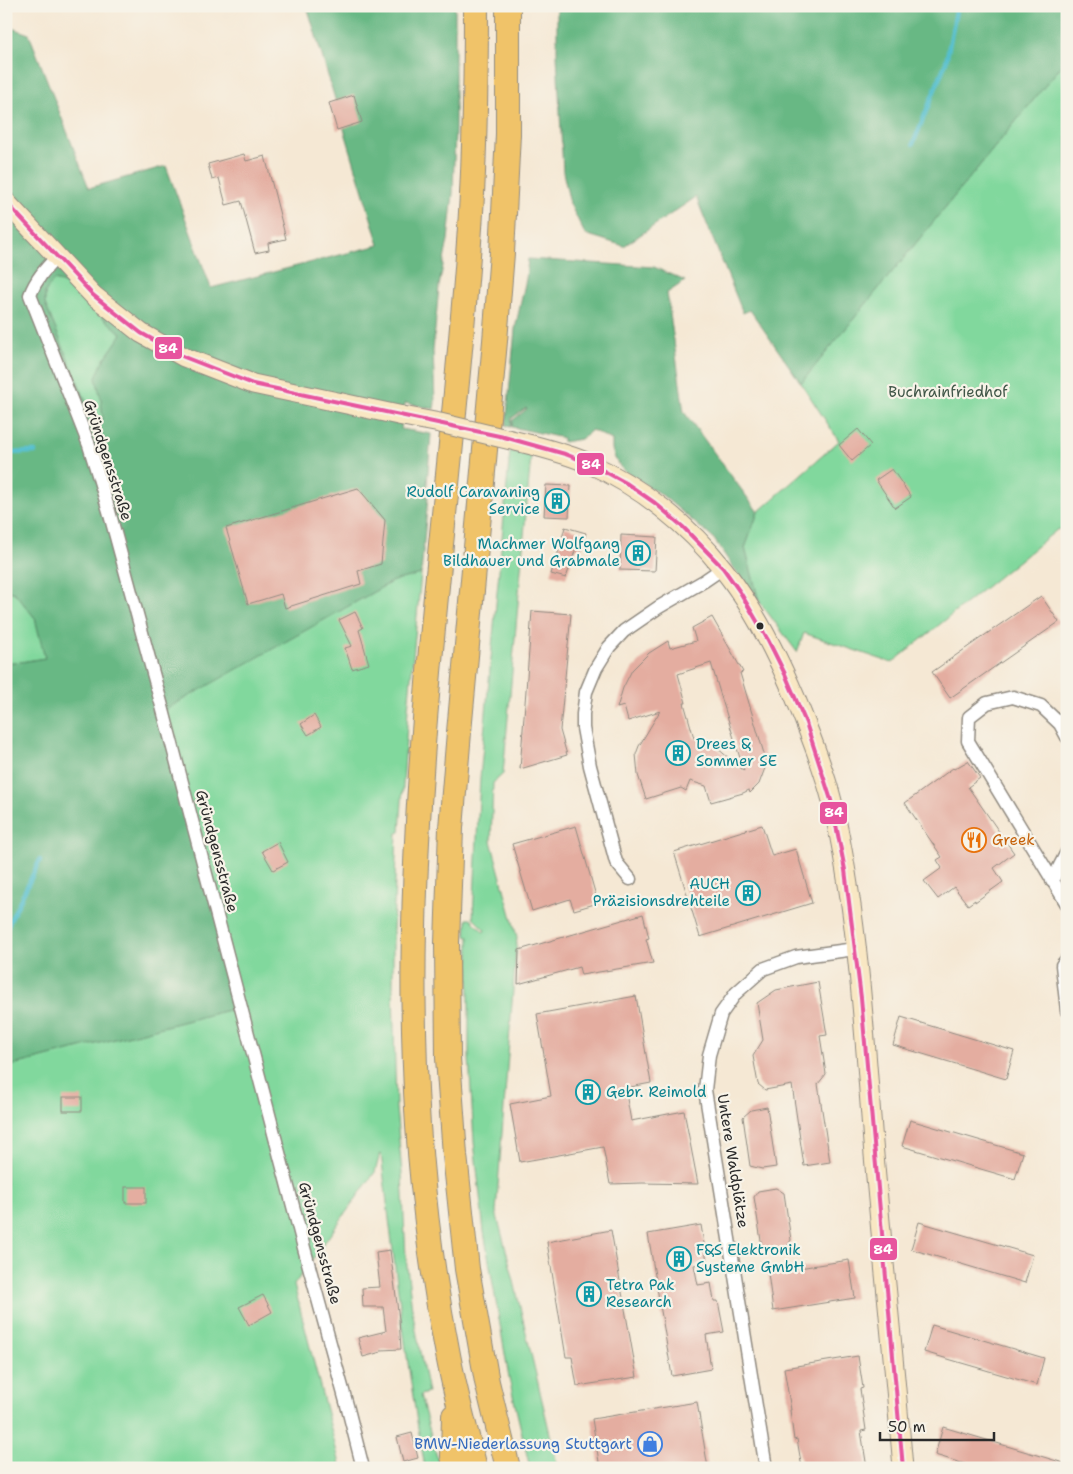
<svg xmlns="http://www.w3.org/2000/svg" width="1073" height="1474" viewBox="0 0 1073 1474" font-family="'Shantell Sans',sans-serif">
<style>
.green{fill:#81d89d;stroke:#568264}
.forest{fill:#68b884;stroke:#4a7258;fill-rule:evenodd}
.lines{fill:none;stroke-linecap:round;stroke-linejoin:round}
.stream{stroke:#54bfcf;stroke-width:4.5}
.building{fill:#e4ada0;fill-rule:evenodd}
.street-casing{stroke:#908a80;stroke-width:15}
.secondary-casing{stroke:#908a80;stroke-width:21}
.highway-casing{stroke:#908a80;stroke-width:26}
.street{stroke:#fff;stroke-width:12}
.secondary{stroke:#f9e7c3;stroke-width:19}
.highway{stroke:#f0c369;stroke-width:24}
.secondary-bridge-casing{stroke:#908a80;stroke-width:21;stroke-linecap:butt}
.secondary-bridge{stroke:#f9e7c3;stroke-width:19}
.bus-1-casing{stroke:#f7f3e8;stroke-width:8}
.bus-1{stroke:#e7549e;stroke-width:4}
.bus-dot{fill:#2b2b2b;stroke:#f7f3e8;stroke-width:2}
.labels{text-anchor:middle;dominant-baseline:central;stroke-width:4.5;stroke-linejoin:round;paint-order:stroke}
.park-label{font-size:15px;fill:#405648;stroke:#f7f3e8}
.street-label{font-size:15px;fill:#2b2b2b;stroke:#f7f3e8}
.culture-label{font-size:15px;fill:#0d838f;stroke:#f7f3e8;text-anchor:start}
.food-label{font-size:15px;fill:#c56008;stroke:#f7f3e8;text-anchor:start}
.shop-label{font-size:15px;fill:#366cbe;stroke:#f7f3e8;text-anchor:end}
.line-badge{stroke:#f7f3e8;stroke-width:2}
.badge-label{font-size:14px;text-anchor:middle;font-weight:bold;fill:#fff}
</style>
<rect width="100%" height="100%" fill="#f7f3e8"/>
<filter id="ink" filterUnits="userSpaceOnUse"><feTurbulence type="fractalNoise" baseFrequency=".02" numOctaves="2"/><feDisplacementMap in="SourceGraphic" scale="10" xChannelSelector="R" yChannelSelector="G"/><feConvolveMatrix kernelMatrix="1 2 1 2 8 2 1 2 1" color-interpolation-filters="sRGB"/></filter>
<filter id="wash" filterUnits="userSpaceOnUse"><feTurbulence type="fractalNoise" baseFrequency=".0096" numOctaves="4" result="noise"/><feDisplacementMap in="SourceGraphic" scale="20" xChannelSelector="R" yChannelSelector="G"/><feGaussianBlur stdDeviation="1.12" result="paint"/><feColorMatrix in="noise" values="0 0 0 0 0 0 0 0 0 0 0 0 0 0 0 0 0 1.4 0 .05"/><feComposite in="paint" operator="in"/></filter>
<g filter="url(#wash)">
<rect width="100%" height="100%" fill="#f5e8d4"/>
<g class="green">
<polygon points="1067,59 1067,532 1058,529 892,663 804,633 797,652 759,601 745,548 758,512 839,441 801,383"/>
<polygon points="54,280 62,282 122,334 103,361 101,399 103,419 98,430 45,304 45,292"/>
<polygon points="510,451 531,456 503,774 493,783 491,841 517,937 496,1212 512,1273 558,1468 530,1468 510,1383 484,1232 474,1142 469,1057 469,937 466,936 467,919 471,919 484,932 485,930 473,918 480,778"/>
<path d="M421,574L408,709L400,832L397,833L393,928V989L396,1108L402,1174L406,1258L412,1309L428,1393L420,1395L440,1468H425C406,1364 394,1259 381,1154H380L375,1172L294,1285L341,1468H6V1067L240,1007L163,710L393,581Z"/>
<polygon points="6,590 15,593 35,618 45,658 15,663 6,661"/>
</g>
<g class="forest">
<path d="M307,6H455V129L453,193L448,240L439,286L433,351L435,403L434,409L405,403L401,429L431,434L426,497H428L421,574L393,581L163,711L240,1007L6,1067V661L15,663L45,658L35,618L15,593L6,590V26L29,34L89,188L166,166L211,288L379,245ZM54,280L62,282L122,334L103,361L96,378L101,399L103,419L98,430L45,304V292Z"/>
<polygon points="557,6 1067,6 1067,59 801,383 750,310 743,313 696,197 624,246 585,234 570,204 563,172 557,54"/>
<polygon points="528,259 654,267 685,281 667,293 684,412 758,512 745,548 759,601 745,585 714,539 662,495 624,471 618,464 614,456 612,449 612,440 592,430 581,439 563,442 563,438 512,427 513,420 527,409 526,408 512,418 511,427 506,426 515,329 526,279"/>
</g>
<g class="lines">
<g class="stream">
<polyline points="913,144 946,62 957,6"/>
<polyline points="6,453 35,452"/>
<polyline points="6,929 40,860"/>
</g>
</g>
<g id="blocks">
<g class="building">
<polygon points="354,95 362,122 337,130 329,103"/>
<polygon points="244,154 246,161 265,156 286,239 268,243 269,250 255,253 241,201 226,205 219,178 212,180 208,164"/>
<polygon points="858,429 871,445 852,461 839,445"/>
<polygon points="892,469 911,497 895,508 876,480"/>
<polygon points="546,485 571,486 569,517 544,516"/>
<polygon points="358,488 385,520 381,564 358,571 361,584 285,608 281,594 248,604 226,528"/>
<polygon points="565,527 586,533 581,550 576,548 566,578 551,574 556,557 557,557"/>
<polygon points="621,535 657,537 655,571 620,570"/>
<polygon points="1041,596 1059,622 950,698 932,672"/>
<polygon points="532,611 571,614 560,730 567,755 520,769"/>
<polygon points="355,612 363,628 359,630 369,664 352,669 345,648 352,646 339,620"/>
<path d="M712,617L743,672L740,673L765,757V768L759,784L750,793L749,790L743,793L711,802L706,786L690,781L686,791L681,788L646,799L638,775L636,754L639,746L660,711L628,721L624,706L617,708L623,688L632,670L649,653L668,641L670,648L696,641L692,628ZM711,663L720,693L744,771L710,742L694,738L684,703H686L678,674Z"/>
<polygon points="314,715 321,727 308,735 301,724"/>
<polygon points="968,761 980,778 968,787 1014,853 994,868 1003,882 975,902 975,900 968,905 954,887 938,899 924,881 942,868 937,860 942,857 905,803 953,768 954,769"/>
<polygon points="762,825 772,856 796,849 812,903 700,937 674,852"/>
<polygon points="576,826 598,903 574,910 570,899 532,911 512,844"/>
<polygon points="278,842 288,862 273,870 262,851"/>
<polygon points="643,914 649,938 646,939 653,963 581,975 579,967 518,984 519,950"/>
<polygon points="818,982 827,1035 820,1036 826,1074 818,1084 830,1162 804,1166 792,1085 765,1090 758,1084 753,1056 763,1040 757,1003 776,990"/>
<polygon points="636,996 651,1083 625,1088 631,1121 684,1111 698,1184 642,1183 610,1184 603,1147 520,1162 510,1104 551,1096 537,1014"/>
<polygon points="901,1017 1014,1051 1006,1079 893,1045"/>
<rect x="63" y="1097" width="19" height="14"/>
<polygon points="767,1107 776,1167 762,1169 750,1166 743,1117 751,1110"/>
<polygon points="910,1120 1023,1153 1015,1179 902,1146"/>
<rect x="125" y="1187" width="21" height="16"/>
<polygon points="776,1188 784,1193 791,1240 787,1247 768,1250 762,1247 754,1197 758,1191"/>
<polygon points="919,1222 1033,1255 1025,1283 911,1249"/>
<polygon points="701,1225 707,1262 694,1265 698,1285 711,1283 714,1301 718,1301 724,1332 706,1335 711,1369 672,1376 648,1234"/>
<polygon points="611,1230 637,1377 577,1386 572,1357 566,1357 547,1242"/>
<polygon points="390,1250 399,1319 401,1349 381,1350 381,1352 363,1357 358,1338 386,1331 383,1307 363,1307 362,1288 380,1287 376,1252"/>
<polygon points="849,1260 855,1298 773,1311 768,1273"/>
<polygon points="263,1295 272,1312 249,1325 239,1307"/>
<polygon points="932,1325 1044,1358 1037,1385 924,1352"/>
<polygon points="858,1356 863,1388 860,1389 866,1430 861,1431 867,1468 802,1468 797,1439 794,1440 790,1410 791,1410 784,1368"/>
<polygon points="697,1402 708,1468 600,1468 592,1419"/>
<polygon points="943,1427 1067,1464 1067,1468 978,1468 935,1455"/>
<polygon points="412,1433 418,1458 403,1462 397,1437"/>
</g>
</g>
</g>
<g filter="url(#ink)">
<use href="#blocks" fill-opacity="0" stroke="#908a80" stroke-width="1"/>
<g class="lines">
<defs>
<g id="street">
<path d="M57,257C45,269 36,279 30,295L89,445L109,511L163,710L304,1248L348,1409L363,1468"/>
<polyline points="1067,737 1060,724 1041,706 1013,697 987,703 969,717 968,741 1067,904"/>
<polyline points="630,879 616,862 590,766 583,728 583,714 586,692 596,668 609,647 624,631 659,607 704,581 723,568"/>
<polyline points="1052,881 1067,852"/>
<polyline points="1067,959 1062,965 1067,1011"/>
<polyline points="766,1468 705,1090 709,1055 721,1014 736,993 763,969 796,957 855,949"/>
</g>
<g id="secondary">
<polyline points="6,202 93,295 141,333 184,357 253,384 403,416"/>
<path d="M532,445C551,450 570,455 588,463C640,486 689,525 724,570C754,608 776,653 795,697C809,731 823,766 832,801C858,912 864,1029 873,1143C882,1251 894,1359 903,1468"/>
</g>
<g id="highway">
<polyline points="454,1416 453,1456 456,1468"/>
<path d="M475,1468C466,1432 456,1396 449,1360C427,1251 416,1141 414,1030C408,767 450,505 469,242C475,164 476,85 476,6"/>
<polyline points="508,1468 487,1382 467,1269 455,1155 448,1058 447,943 451,828 459,732 495,341 502,253 508,134 508,6"/>
</g>
</defs>
<use href="#street" class="street-casing"/>
<use href="#secondary" class="secondary-casing"/>
<use href="#highway" class="highway-casing"/>
<use href="#street" class="street"/>
<use href="#secondary" class="secondary"/>
<use href="#highway" class="highway"/>
<defs>
<polyline id="secondary-bridge" points="403,416 440,423 532,445"/>
</defs>
<use href="#secondary-bridge" class="secondary-bridge-casing"/>
<use href="#secondary-bridge" class="secondary-bridge"/>
<defs>
<polyline id="bus-1" points="6,202 93,295 141,333 184,357 253,384 504,437 565,454 591,464 626,483 655,503 683,527 723,568 740,592 768,640 785,674 806,723 831,800 845,870 861,998 903,1468"/>
</defs>
<use href="#bus-1" class="bus-1-casing"/>
<use href="#bus-1" class="bus-1"/>
</g>
</g>
<defs>
<symbol id="building-ring" viewBox="-11 -11 22 22"><circle r="9.5" fill="#f7f3e8" stroke="#0f9aa8" stroke-width="1.5"/><path d="M-4-6H4V6H1V3H-1V6H-4ZM-2.5-4.3h1.7v1.8h-1.7ZM.8-4.3h1.7v1.8H.8ZM-2.5-1h1.7V.8h-1.7ZM.8-1h1.7V.8H.8Z" fill="#0f9aa8"/></symbol>
<symbol id="restaurant-ring" viewBox="-11 -11 22 22"><circle r="9.5" fill="#f7f3e8" stroke="#e8710a" stroke-width="1.5"/><path d="M-5-6h1v4h1v-4h1v4h1v-4h1v5L-1.5 .5V6h-2V.5L-5-1ZM5-6V6H3V1.5H1.5Q1.5-4 5-6Z" fill="#e8710a"/></symbol>
<symbol id="shop-ring" viewBox="-11 -11 22 22"><circle r="9.5" fill="#f7f3e8" stroke="#3f7fe0" stroke-width="1.5"/><path d="M-5-2.5h2.3a2.7 3.5 0 0 1 5.4 0H5L5.5 6h-11ZM-1.5-2.5h3a1.5 2.3 0 0 0-3 0Z" fill="#3f7fe0"/></symbol>
</defs>
<g fill-rule="evenodd">
<use href="#building-ring" x="543" y="487" width="28" height="28"/>
<use href="#building-ring" x="624" y="539" width="28" height="28"/>
<use href="#building-ring" x="664" y="739" width="28" height="28"/>
<use href="#restaurant-ring" x="960" y="826" width="28" height="28"/>
<use href="#building-ring" x="734" y="879" width="28" height="28"/>
<use href="#building-ring" x="574" y="1078" width="28" height="28"/>
<use href="#building-ring" x="665" y="1245" width="28" height="28"/>
<use href="#building-ring" x="575" y="1280" width="28" height="28"/>
<use href="#shop-ring" x="636" y="1430" width="28" height="28"/>
</g>
<circle class="bus-dot" cx="760" cy="626" r="4.5"/>
<g class="labels">
<g class="park-label">
<text x="948" y="392">Buchrainfriedhof</text>
</g>
<g class="street-label">
<text transform="translate(108 460) rotate(72)">Gründgensstraße</text>
<text transform="translate(217 851) rotate(75)">Gründgensstraße</text>
<text transform="translate(733 1161) rotate(81)">Untere Waldplätze</text>
<text transform="translate(320 1243) rotate(75)">Gründgensstraße</text>
</g>
<g class="culture-label">
<text x="540" y="492" text-anchor="end">Rudolf Caravaning<tspan x="540" dy="17">Service</tspan></text>
<text x="620" y="544" text-anchor="end">Machmer Wolfgang<tspan x="620" dy="17">Bildhauer und Grabmale</tspan></text>
<text x="696" y="744">Drees &amp;<tspan x="696" dy="17">Sommer SE</tspan></text>
<text x="730" y="884" text-anchor="end">AUCH<tspan x="730" dy="17">Präzisionsdrehteile</tspan></text>
<text x="606" y="1092">Gebr. Reimold</text>
<text x="696" y="1250">F&amp;S Elektronik<tspan x="696" dy="17">Systeme GmbH</tspan></text>
<text x="606" y="1285">Tetra Pak<tspan x="606" dy="17">Research</tspan></text>
</g>
<g class="food-label">
<text x="992" y="840">Greek</text>
</g>
<g class="shop-label">
<text x="632" y="1444">BMW-Niederlassung Stuttgart</text>
</g>
</g>
<g class="line-badge">
<rect x="154" y="336" width="29" height="24" rx="5" fill="#e7549e"/>
<rect x="576" y="452" width="29" height="24" rx="5" fill="#e7549e"/>
<rect x="819" y="801" width="29" height="24" rx="5" fill="#e7549e"/>
<rect x="869" y="1237" width="29" height="24" rx="5" fill="#e7549e"/>
</g>
<g class="badge-label">
<text x="168" y="353">84</text>
<text x="591" y="469">84</text>
<text x="834" y="817">84</text>
<text x="883" y="1254">84</text>
</g>
<rect width="1073" height="1474" fill="none" stroke="#f7f3e8" stroke-width="25"/>
<path d="M880 1432v8h114v-8" fill="none" stroke="#2b2b2b" stroke-width="2.5"/>
<text x="888" y="1432" font-size="15" fill="#2b2b2b" stroke="#f7f3e8" stroke-width="4" paint-order="stroke">50 m</text>
</svg>
